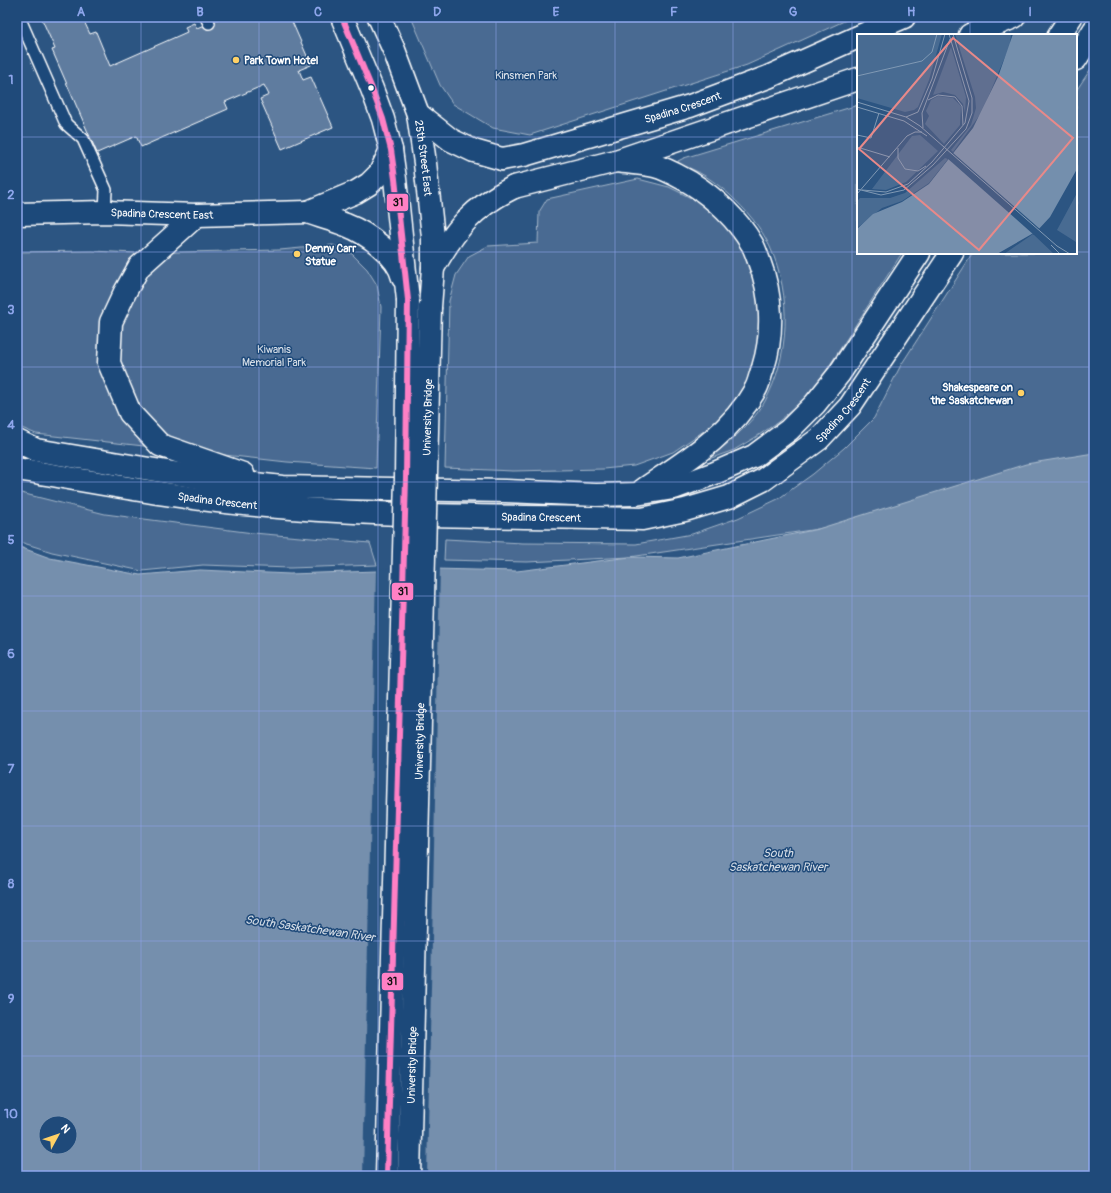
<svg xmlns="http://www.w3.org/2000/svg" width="1111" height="1193" viewBox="0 0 1111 1193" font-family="Pangolin,sans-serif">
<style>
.green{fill:#486b92;stroke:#a4b5c8}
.water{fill:#748fad;stroke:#acbcce;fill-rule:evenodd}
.pier{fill:#2c5582}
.building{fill:#5e7c9f;stroke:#fff}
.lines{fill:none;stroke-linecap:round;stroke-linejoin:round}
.lane-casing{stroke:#fff;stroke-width:14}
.secondary-casing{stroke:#fff;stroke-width:25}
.primary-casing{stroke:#fff;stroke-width:25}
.lane{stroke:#1f4a7a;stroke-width:11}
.secondary{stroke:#1f4a7a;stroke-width:22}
.primary{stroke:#1f4a7a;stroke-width:22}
.primary-bridge-casing{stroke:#fff;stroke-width:25;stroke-linecap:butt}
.primary-bridge{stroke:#1f4a7a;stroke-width:22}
.bus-1-casing{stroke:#1f4a7a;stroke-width:9}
.bus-1{stroke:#ff80c5;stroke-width:6}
.grid{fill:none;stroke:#8ea6ec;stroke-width:1;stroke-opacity:0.55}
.poi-dot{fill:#ffd166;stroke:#1f4a7a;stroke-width:1.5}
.bus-dot{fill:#fff;stroke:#1f4a7a;stroke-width:1.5}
.labels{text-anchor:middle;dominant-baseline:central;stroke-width:3;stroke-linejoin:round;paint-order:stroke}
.poi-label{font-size:11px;font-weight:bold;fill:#fff;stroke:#1f4a7a;text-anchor:start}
.park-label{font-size:11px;fill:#dae1e9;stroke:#1f4a7a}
.street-label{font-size:11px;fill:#fff;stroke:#1f4a7a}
.water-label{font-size:12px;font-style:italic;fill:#d5dde6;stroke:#1f4a7a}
.inset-road{fill:none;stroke:#8099b4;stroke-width:1}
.view{fill:#e88989;fill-opacity:0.15;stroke:#e88989;stroke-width:2}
.inset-edge{fill:none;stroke:#fff;stroke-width:2}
.line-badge{stroke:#1f4a7a;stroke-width:1.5}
.pale-badge-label{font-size:11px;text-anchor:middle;font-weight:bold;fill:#111}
.neatline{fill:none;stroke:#8ea6ec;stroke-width:1.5}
.grid-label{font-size:13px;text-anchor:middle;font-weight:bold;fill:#8ea6ec}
</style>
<rect width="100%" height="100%" fill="#2c5582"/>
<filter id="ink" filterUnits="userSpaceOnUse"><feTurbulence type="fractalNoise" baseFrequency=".025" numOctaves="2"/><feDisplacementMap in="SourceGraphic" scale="8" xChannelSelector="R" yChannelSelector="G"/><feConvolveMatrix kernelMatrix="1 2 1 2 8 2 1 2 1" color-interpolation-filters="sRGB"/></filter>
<g filter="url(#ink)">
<g class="green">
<polygon points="411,17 853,17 747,65 530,135 493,128 453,104 440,85"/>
<polygon points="1094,64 1094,461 818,529 630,557 527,562 444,560 445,539 523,543 636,544 692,534 738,518 778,499 813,474 844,448 874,418 901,365 973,253 1076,253 1076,91"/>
<path d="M858,105V253H902L826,371L802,401L778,422L756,437L734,450L709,459C729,442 751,425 764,403C790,357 792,295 770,247C761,227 746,210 730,195C714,181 699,170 678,164V161L684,158Z"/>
<polygon points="638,179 669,187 697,201 723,222 740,245 754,273 759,297 760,322 757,348 748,379 731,406 714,424 673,452 634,466 603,469 513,471 445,468 449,301 456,275 469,256 488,246 538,243 539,212 547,199"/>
<polygon points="333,245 352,254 367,269 377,285 381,307 376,468 287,462 36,434 17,426 17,252 92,251 135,253 280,250"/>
<polygon points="17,492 105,514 253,533 370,543 377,565 290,568 203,565 142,571 52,552 17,541"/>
</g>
<path class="water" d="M1094,453V1176H17V546L50,558L140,575L200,570L290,574L435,569L517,571L630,557L678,558L818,529L1026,464ZM46,1123H70V1147H46Z"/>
<polygon class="pier" points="440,567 427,1176 363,1176 376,569"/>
<polygon class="building" points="41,17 82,17 90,34 96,32 110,66 187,32 185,27 194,23 197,28 222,17 290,17 311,65 299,70 303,80 311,77 333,127 282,149 260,99 269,95 264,85 225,102 228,109 141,147 136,136 97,153 52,50 55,49"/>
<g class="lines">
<defs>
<g id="lane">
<polyline points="19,17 66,124 83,139 106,190 105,212"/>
<polyline points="206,17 209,23"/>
</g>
<g id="secondary">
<polyline points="862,35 904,17"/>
<polyline points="970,35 1014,17"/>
<polyline points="1059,35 1071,17"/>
<polyline points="1076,59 1094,30"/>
<path id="s1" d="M502,159L524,155L690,106L768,77L858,37"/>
<path d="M616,161C629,163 643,163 655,166C667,169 680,177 691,183C715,198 738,220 752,244C755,249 757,256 759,261C772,295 774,333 763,368C760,375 759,384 755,390C730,435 684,462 643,490"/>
<polyline points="514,187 616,161 858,79"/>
<path id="s2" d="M17,214L105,212L197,215L308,212"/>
<polyline points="197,215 139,267 125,292 111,322 109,363 130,413 160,445 243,474"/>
<polyline points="17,441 36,450 209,479 282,487 506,491 596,495 636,494 674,488 715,473 754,456 789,430 815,404 839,374 919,253"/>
<path id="s3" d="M17,469C100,483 182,499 266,506C391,517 517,516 642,519L685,510L729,497L763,480L819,439L850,406L952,253"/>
</g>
<g id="primary">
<polyline points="342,17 372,89 383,119 391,150 395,179 408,300"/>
<path id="s4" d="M379,17L394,50L418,114L425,163L433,237V268L430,307"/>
<polyline points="418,114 451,140 474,151 502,159"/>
<path d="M308,212C320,217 334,220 346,225C367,233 398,255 403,278"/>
<polyline points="308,212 356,192 369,184 380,173 391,150"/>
<path d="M433,268C456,228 472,208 514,187"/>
</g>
</defs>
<use href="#lane" class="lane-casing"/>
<use href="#secondary" class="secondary-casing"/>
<use href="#primary" class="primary-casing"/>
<use href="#lane" class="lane"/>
<use href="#secondary" class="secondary"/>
<use href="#primary" class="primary"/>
<defs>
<g id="primary-bridge">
<polyline points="387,1176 406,478 408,300"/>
<path id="s5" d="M409,1176L430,307"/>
</g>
</defs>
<use href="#primary-bridge" class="primary-bridge-casing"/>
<use href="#primary-bridge" class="primary-bridge"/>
<defs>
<polyline id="bus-1" points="342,17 372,89 383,119 391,150 395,179 408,300 406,478 387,1176"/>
</defs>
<use href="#bus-1" class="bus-1-casing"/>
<use href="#bus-1" class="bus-1"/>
</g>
</g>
<path class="grid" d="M141,17V1176M259,17V1176M378,17V1176M496,17V1176M615,17V1176M733,17V1176M852,17V1176M970,17V35M17,137H858M1076,137H1094M17,252H858M1076,252H1094M970,253V1176M17,367H1094M17,482H1094M17,596H1094M17,711H1094M17,826H1094M17,941H1094M17,1056H1094"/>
<g class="poi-dot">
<circle cx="236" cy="60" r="4"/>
<circle cx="297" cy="254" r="4"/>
<circle cx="1021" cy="393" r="4"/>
</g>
<circle class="bus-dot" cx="371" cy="88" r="3.5"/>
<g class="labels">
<g class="poi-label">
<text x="244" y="60">Park Town Hotel</text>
<text x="305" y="248">Denny Carr<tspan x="305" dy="13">Statue</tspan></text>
<text x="1013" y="387" text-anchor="end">Shakespeare on<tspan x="1013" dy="13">the Saskatchewan</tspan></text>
</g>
<g class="park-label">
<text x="526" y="75">Kinsmen Park</text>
<text x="274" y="349">Kiwanis<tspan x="274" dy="13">Memorial Park</tspan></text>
</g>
<g class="street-label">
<text stroke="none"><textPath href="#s1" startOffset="188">Spadina Crescent</textPath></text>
<text stroke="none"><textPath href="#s4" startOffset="149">25th Street East</textPath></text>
<text stroke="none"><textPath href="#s2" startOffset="145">Spadina Crescent East</textPath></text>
<text stroke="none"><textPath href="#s3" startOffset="863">Spadina Crescent</textPath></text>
<text stroke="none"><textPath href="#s5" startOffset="759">University Bridge</textPath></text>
<text stroke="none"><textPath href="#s3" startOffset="203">Spadina Crescent</textPath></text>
<text stroke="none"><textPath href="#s3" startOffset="527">Spadina Crescent</textPath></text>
<text stroke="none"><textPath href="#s5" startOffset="435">University Bridge</textPath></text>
<text stroke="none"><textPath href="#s5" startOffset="111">University Bridge</textPath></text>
</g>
<g class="water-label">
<text x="778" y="853">South<tspan x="778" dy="14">Saskatchewan River</tspan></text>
<text transform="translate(310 929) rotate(8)">South Saskatchewan River</text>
</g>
</g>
<g transform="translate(857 34)">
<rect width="220" height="220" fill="#2c5582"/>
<path d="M0,0H85L72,46L61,73L57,76L48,78L0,64ZM98,0H154L153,11L125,78L96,118L94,116L114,91L119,74L118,63ZM94,13L109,63L108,79L106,70L98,61L86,58L76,61ZM81,62L96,64L104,72L103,91L87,110L68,90L72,82L69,77L74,66ZM63,101L81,117L49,148L29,156L15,155L55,102ZM88,124L91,125L72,149L45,167L25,174L0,194V167L3,164H33L48,159ZM220,159V208H219L200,196ZM176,200L197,220H147Z" fill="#486b92"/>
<path d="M156,0H220V135L193,183L180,197L140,220H0V195L16,180L45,168L72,150L116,94L141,43Z" fill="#748fad"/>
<path d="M95,118L184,196L177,201L90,124Z" fill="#2c5582"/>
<path class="inset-road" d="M0,42L65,27L75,18L80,0M71,66L81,61L98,63L105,72L106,91M0,68L49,83L63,92L200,212L213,220M0,73L47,87L70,102M61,78L75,45L88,0M65,79L93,5M65,79L66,94M49,83L61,78M0,101L14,104L22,79M50,102L58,98H65M0,113L33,123M41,114V124L48,135L61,137L69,132M0,155L24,161L47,156L76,131L109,95L115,79V64L96,0M5,156L29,158L51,150L75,128L108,89L112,67L92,0M0,160L50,102M194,211L203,220"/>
<path class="view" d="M96,4L216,104L122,216L2,115Z"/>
<rect width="220" height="220" class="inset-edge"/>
</g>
<g class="line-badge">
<rect x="386" y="193" width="23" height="19" rx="4" fill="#ff80c5"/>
<rect x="391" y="582" width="23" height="19" rx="4" fill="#ff80c5"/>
<rect x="381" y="972" width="23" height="19" rx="4" fill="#ff80c5"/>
</g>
<g class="pale-badge-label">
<text x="398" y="206">31</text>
<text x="403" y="595">31</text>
<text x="392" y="985">31</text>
</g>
<rect width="1111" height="1193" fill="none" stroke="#1f4a7a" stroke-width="44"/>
<g transform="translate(58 1135) rotate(50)"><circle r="19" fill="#1f4a7a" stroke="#7992af"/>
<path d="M0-3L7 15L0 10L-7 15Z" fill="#ffd166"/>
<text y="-6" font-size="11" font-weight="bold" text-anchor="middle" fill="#ffffff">N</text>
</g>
<rect x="22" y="22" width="1067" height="1149" class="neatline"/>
<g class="grid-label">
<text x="81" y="16">A</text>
<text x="200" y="16">B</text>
<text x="318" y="16">C</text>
<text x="437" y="16">D</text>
<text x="556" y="16">E</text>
<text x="674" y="16">F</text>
<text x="793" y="16">G</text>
<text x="911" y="16">H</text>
<text x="1030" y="16">I</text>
<text x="11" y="84">1</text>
<text x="11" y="199">2</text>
<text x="11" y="314">3</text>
<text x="11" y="429">4</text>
<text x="11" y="544">5</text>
<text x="11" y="658">6</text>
<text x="11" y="773">7</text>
<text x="11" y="888">8</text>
<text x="11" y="1003">9</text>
<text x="11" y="1118">10</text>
</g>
</svg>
